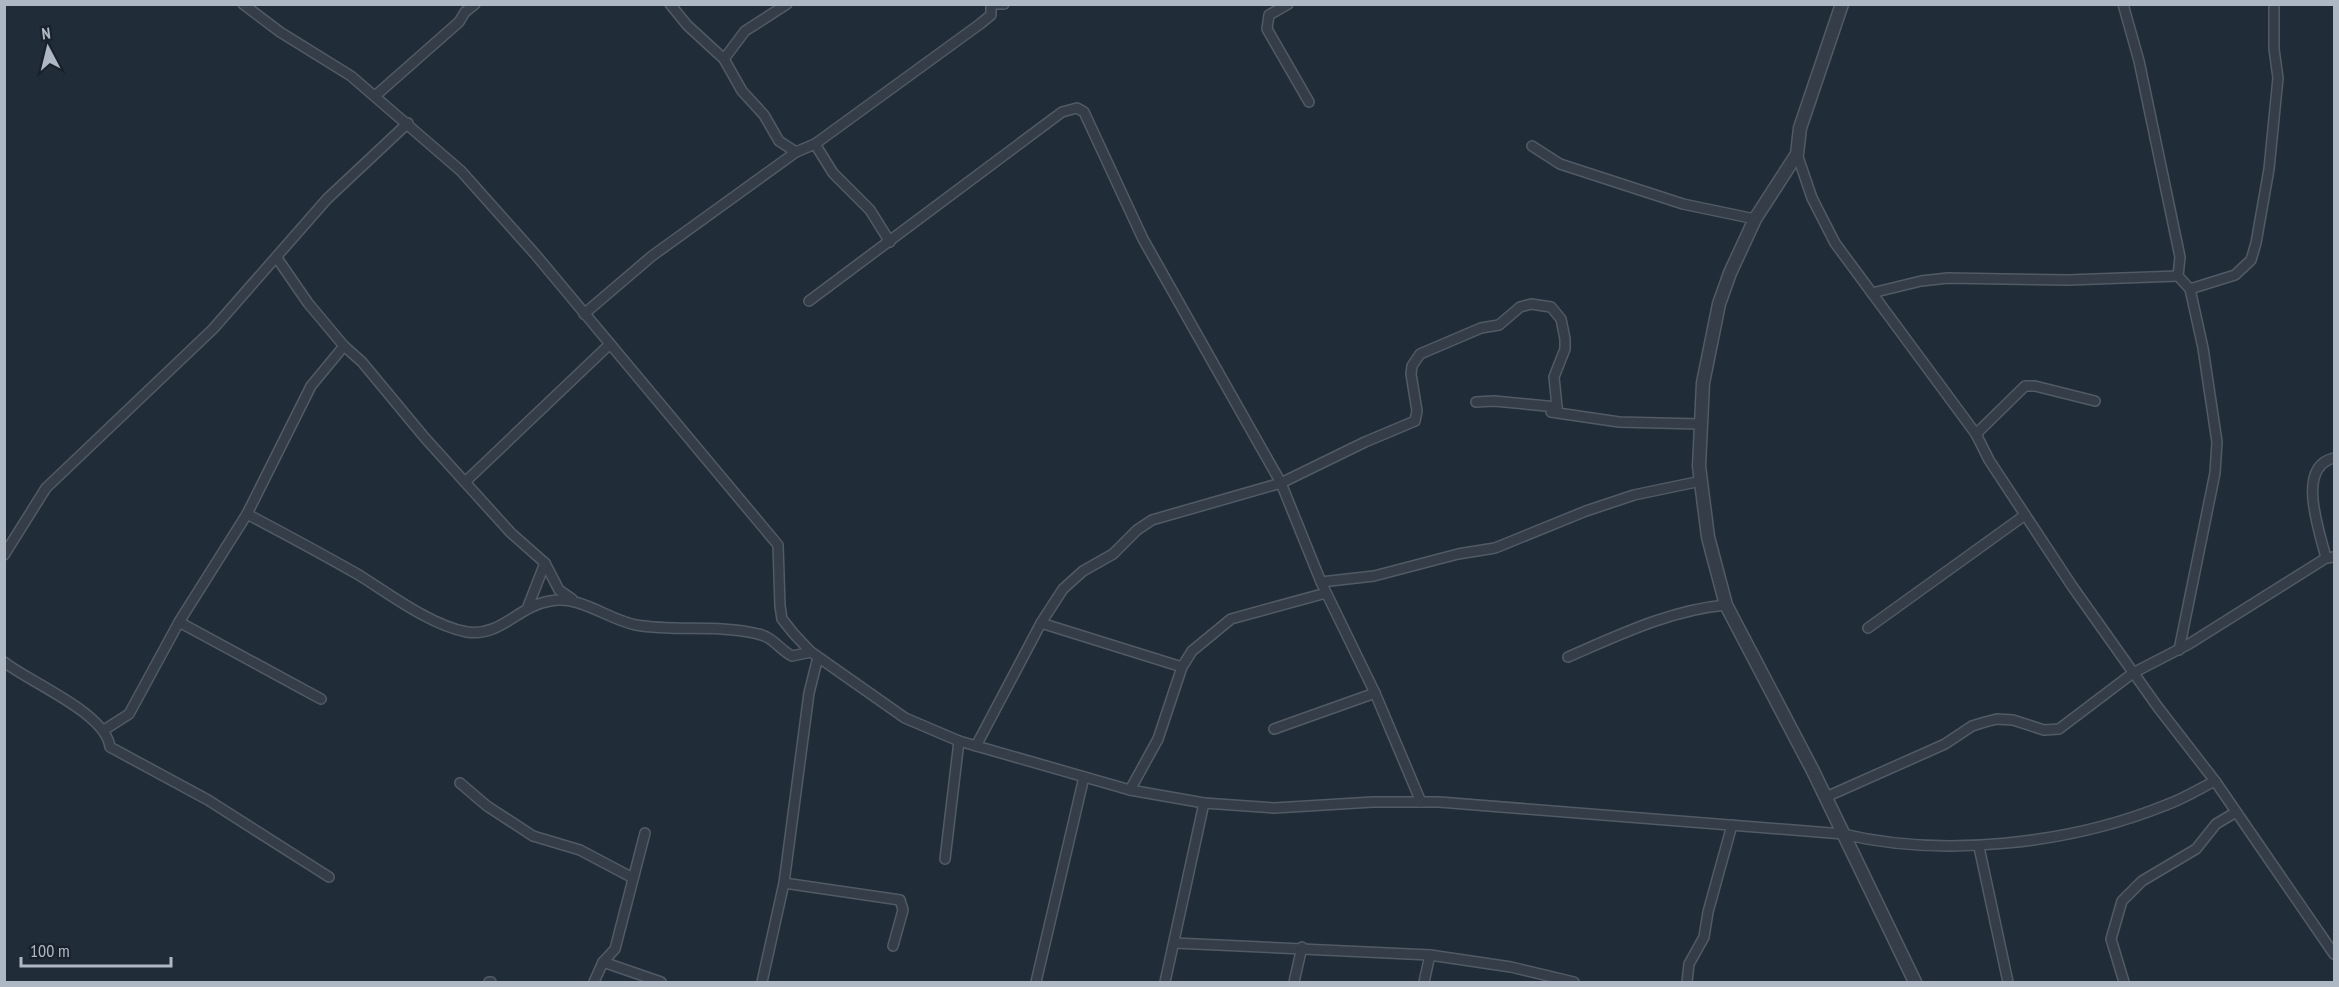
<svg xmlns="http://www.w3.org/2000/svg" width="2339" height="987" viewBox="0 0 2339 987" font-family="'PT Sans Narrow',sans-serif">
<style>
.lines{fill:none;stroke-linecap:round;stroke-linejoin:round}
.minor-casing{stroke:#515b65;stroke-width:12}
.tertiary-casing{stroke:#515b65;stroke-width:15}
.minor{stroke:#343d48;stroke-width:9}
.tertiary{stroke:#343d48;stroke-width:12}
</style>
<rect width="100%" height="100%" fill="#202c37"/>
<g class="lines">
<defs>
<g id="minor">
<path d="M243,4L280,32L351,76L461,171L535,254L778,545L780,606L782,619L794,634L811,652L905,718L959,741L1130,790L1204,803L1274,808L1373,802H1439L1843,834C1943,858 2070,844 2166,805C2183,799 2199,789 2215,781"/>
<polyline points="670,4 687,25 724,59 742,91 764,115 779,141 796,152 815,144 833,173 870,210 890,242"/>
<polyline points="993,4 1004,4"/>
<polyline points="1288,4 1269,15 1267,29 1309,102"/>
<polyline points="2123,4 2139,61 2180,257 2178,276 2190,289 2203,348 2217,442 2215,473 2179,650"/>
<polyline points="724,59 745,31 787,4"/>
<polyline points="375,96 459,22 465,12 475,4"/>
<polyline points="815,144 980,24 991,15 991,4"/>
<polyline points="1532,146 1560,164 1683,204 1755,219"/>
<polyline points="1797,154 1812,198 1835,243 1976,434 1989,460 2072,586 2157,706 2215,781 2334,954"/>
<polyline points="277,258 308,303 344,346 362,362 425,438 511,533 545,563 559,590 572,599"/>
<polyline points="2190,289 2235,275 2251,260 2256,243 2269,169 2278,78 2274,49 2274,4"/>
<polyline points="1872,293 1921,281 1948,278 2068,280 2178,276"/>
<polyline points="809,301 1062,112 1077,108 1084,112 1143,239 1281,483 1321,582 1375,693 1421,802"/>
<polyline points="584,314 652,256 796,152"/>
<polyline points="1476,402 1494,401 1557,407 1551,412 1619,422 1700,424"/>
<polyline points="1976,434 2025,386 2035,386 2095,401"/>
<polyline points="465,482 610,344"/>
<path d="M247,514C285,534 322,554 359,575C389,594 432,626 467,632C501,637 518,606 550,601C581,595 606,619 636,625C676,632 719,624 758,634C773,637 779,649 792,656L811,652"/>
<polyline points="4,555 46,488 213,329 327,199 408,123"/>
<path d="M2326,558C2320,532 2295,467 2334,458"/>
<polyline points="1321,582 1374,576 1458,554 1495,548 1586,511 1634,495 1701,481"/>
<polyline points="527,609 545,563"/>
<polyline points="179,622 321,699"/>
<polyline points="1041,623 1182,667"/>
<polyline points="1868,628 2025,515"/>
<path d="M1568,657C1619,635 1670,610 1726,605"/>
<path d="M4,662C31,683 106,713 110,747L208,800L329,877"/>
<polyline points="1274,729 1375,693"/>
<polyline points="104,730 129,714 179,622 247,514 311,386 344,346"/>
<polyline points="976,746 1041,623 1063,589 1083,571 1113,554 1137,530 1152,520 1281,483 1365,442 1415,421 1417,411 1411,374 1412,366 1420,354 1481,328 1499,325 1520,307 1531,304 1551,307 1561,319 1565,339 1565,349 1554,377 1557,407"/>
<polyline points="460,783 487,806 533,836 580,850 631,877"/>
<polyline points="1130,790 1158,739 1182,667 1192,651 1231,619 1326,593"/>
<polyline points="1826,797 1945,744 1972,726 1985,722 1997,719 2013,720 2044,730 2059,729 2133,673 2189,644 2326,558 2334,557"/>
<polyline points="1979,847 2008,982"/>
<polyline points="945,859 959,741"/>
<polyline points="784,883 900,900 903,910 893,946"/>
<polyline points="1175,943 1430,955 1511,967 1574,982"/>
<polyline points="603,962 615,949 645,833"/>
<polyline points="489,982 491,982"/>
<polyline points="594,982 603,962 661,982"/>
<polyline points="762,982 784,883 809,693 818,657"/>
<polyline points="1036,982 1084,777"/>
<polyline points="1165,982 1204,803"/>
<polyline points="1294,982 1302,947"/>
<polyline points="1424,982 1430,955"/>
<polyline points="1687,982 1689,964 1704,937 1708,912 1732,825"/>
<polyline points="2124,982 2111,939 2122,901 2142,881 2196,849 2216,824 2236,812"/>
</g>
<polyline id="tertiary" points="1842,4 1800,128 1797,154 1755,219 1730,273 1719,304 1703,383 1699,466 1708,537 1726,605 1813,771 1915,982"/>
</defs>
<use href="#minor" class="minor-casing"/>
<use href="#tertiary" class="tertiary-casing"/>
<use href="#minor" class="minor"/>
<use href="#tertiary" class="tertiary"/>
</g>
<rect width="2339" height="987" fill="none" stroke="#aeb8c4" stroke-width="12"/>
<g transform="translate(48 48) rotate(353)" stroke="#19222c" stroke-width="4.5" paint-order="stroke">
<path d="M0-4.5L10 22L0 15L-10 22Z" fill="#aeb8c4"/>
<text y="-9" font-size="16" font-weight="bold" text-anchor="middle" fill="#aeb8c4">N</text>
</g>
<path d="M21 957v9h150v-9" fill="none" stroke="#aeb8c4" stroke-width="3"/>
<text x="30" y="957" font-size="18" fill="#aeb8c4" stroke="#19222c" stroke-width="4.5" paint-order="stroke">100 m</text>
</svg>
